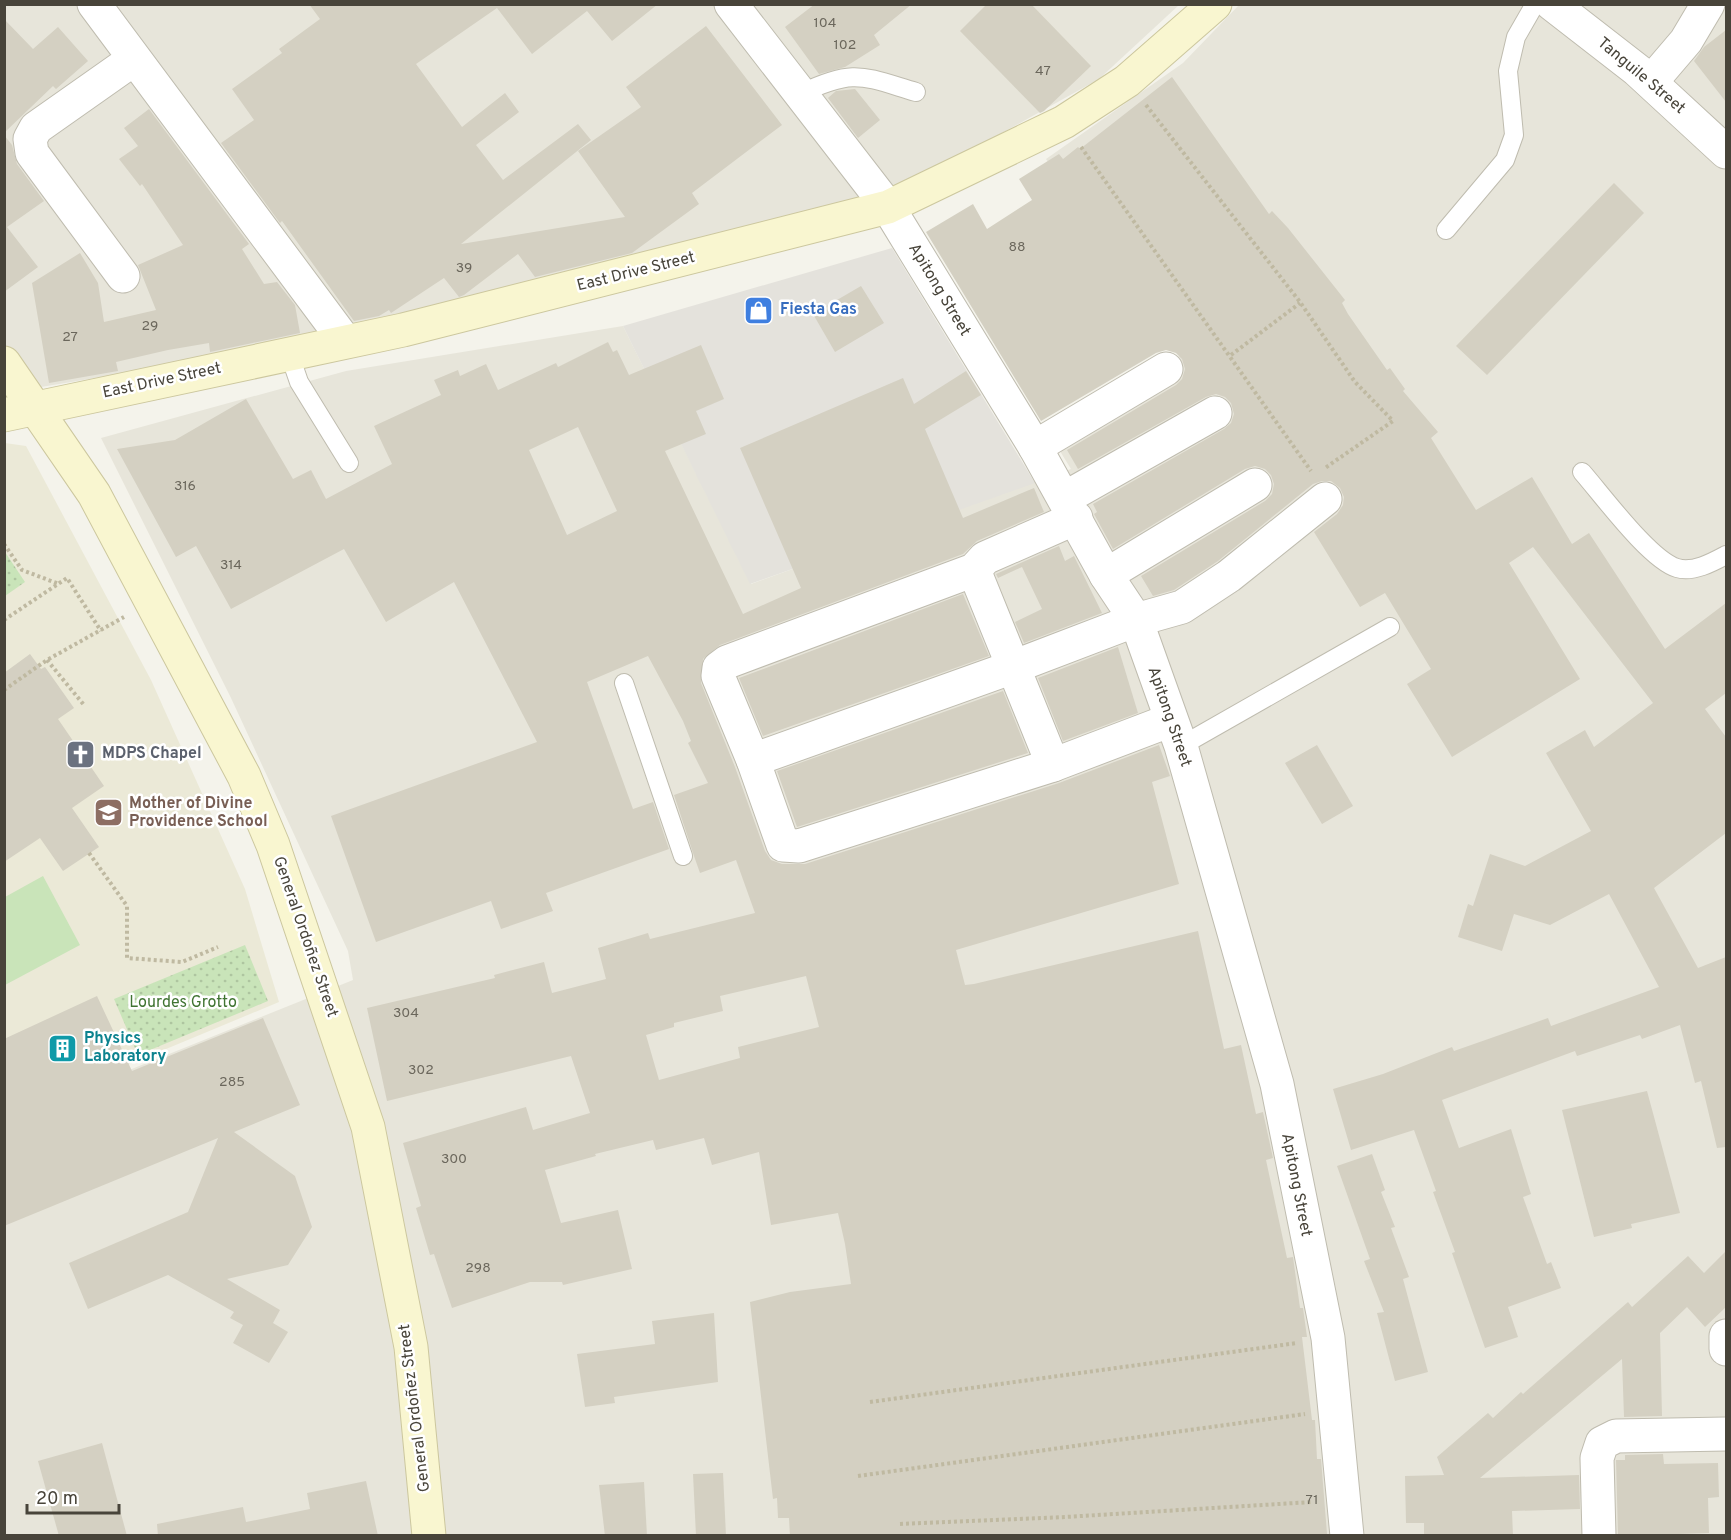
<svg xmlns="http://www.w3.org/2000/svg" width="1731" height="1540" viewBox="0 0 1731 1540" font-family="Overpass,sans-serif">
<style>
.residential{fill:#e7e5da}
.industrial{fill:#e4e2dc}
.education{fill:#ebe9d7}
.green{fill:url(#green-dots)}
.pitch{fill:#c9e4b9}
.building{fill:#d4d0c2;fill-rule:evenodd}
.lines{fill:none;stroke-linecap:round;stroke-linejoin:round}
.lane-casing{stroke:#bfbcaf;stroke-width:20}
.street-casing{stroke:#bfbcaf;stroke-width:35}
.secondary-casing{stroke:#ccc79e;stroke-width:35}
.path{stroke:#bfb9a1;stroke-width:4;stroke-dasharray:3 3;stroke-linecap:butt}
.lane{stroke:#fff;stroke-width:18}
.street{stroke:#fff;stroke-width:33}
.secondary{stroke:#f9f6d0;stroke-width:33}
.labels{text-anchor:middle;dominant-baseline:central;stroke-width:5;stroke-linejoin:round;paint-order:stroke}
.number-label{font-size:14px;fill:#6b675c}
.street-label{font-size:16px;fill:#48443a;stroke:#fff}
.shop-label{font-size:16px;font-weight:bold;fill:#366cbe;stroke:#fff;text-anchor:start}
.worship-label{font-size:16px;font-weight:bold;fill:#5b616d;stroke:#fff;text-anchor:start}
.education-label{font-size:16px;font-weight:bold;fill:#785e54;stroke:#fff;text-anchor:start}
.park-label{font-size:16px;fill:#407432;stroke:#fff}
.culture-label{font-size:16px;font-weight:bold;fill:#0d838f;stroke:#fff;text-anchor:start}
</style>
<defs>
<pattern id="green-dots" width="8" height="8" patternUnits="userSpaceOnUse" patternTransform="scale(1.5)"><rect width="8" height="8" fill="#c9e4b9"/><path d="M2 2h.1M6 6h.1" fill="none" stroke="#aec5a0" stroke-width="1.8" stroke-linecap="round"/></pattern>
</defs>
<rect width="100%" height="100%" fill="#f4f3eb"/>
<g class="residential">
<polygon points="4,5 1179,5 1099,79 903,188 778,233 209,359 5,393"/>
<polygon points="1239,5 1726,5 1726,1535 5,1536 5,1120 353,980 348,951 231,698 101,438 346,371 623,326 751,584 1071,469 1047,430 1181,355 1046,159 1183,63"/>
</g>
<polygon class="industrial" points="892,248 1035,483 750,584 623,326"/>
<polygon class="education" points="5,443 26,446 151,680 245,889 279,1002 5,1116"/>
<g class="green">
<polygon points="5,552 25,582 5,596 4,596"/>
<polygon points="245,945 268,1001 138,1055 114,999"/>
</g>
<polygon class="pitch" points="43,876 80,945 5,985 5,897"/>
<g class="building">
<polygon points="309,4 658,4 612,41 587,11 532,54 497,8 416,64 462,127 505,93 519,112 476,145 503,180 578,124 591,140 461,244 625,217 578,151 641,107 626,87 706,26 782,125 692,193 699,204 632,253 535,277 518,254 464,295 459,297 444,278 391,313 389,310 379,316 354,321 282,221 280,223 221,143 254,120 232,89 282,53 279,49 320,19"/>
<polygon points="815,4 912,4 874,35 880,45 845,67 819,74 785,27"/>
<polygon points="987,4 1031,4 1091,66 1044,111 1040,113 960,31"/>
<polygon points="4,19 33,49 58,27 88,61 56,89 53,86 4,133"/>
<polygon points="1726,30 1726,102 1694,61 1704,47"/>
<polygon points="1172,77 1269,214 1272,211 1288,228 1345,300 1342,303 1348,314 1387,370 1390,368 1405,389 1403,391 1438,432 1431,438 1476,510 1532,477 1572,544 1589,533 1665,649 1726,603 1726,693 1705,709 1726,737 1726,833 1654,888 1698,968 1726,957 1726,1147 1717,1148 1701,1081 1695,1083 1680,1025 1642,1039 1640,1035 1577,1056 1575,1051 1442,1100 1459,1148 1511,1129 1531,1194 1523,1197 1547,1264 1551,1262 1561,1288 1508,1307 1518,1337 1485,1348 1452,1253 1455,1252 1433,1192 1436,1191 1414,1130 1351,1150 1333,1089 1383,1074 1452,1047 1454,1051 1548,1018 1551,1026 1659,987 1609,894 1550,925 1514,914 1502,951 1458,937 1468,904 1473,906 1490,854 1525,866 1591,831 1546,753 1585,730 1594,747 1653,703 1533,547 1509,563 1580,679 1452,757 1407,684 1431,669 1385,593 1360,607 1314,532 1337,514 1343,505 1344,497 1340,488 1331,481 1322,481 1313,484 1218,561 1174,590 1153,596 1141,576 1265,501 1272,494 1274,484 1271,475 1265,469 1255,466 1245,469 1113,549 1094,514 1097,512 1093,504 1224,429 1231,423 1234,414 1231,403 1225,397 1216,394 1206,397 1078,469 1067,450 1176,385 1182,379 1185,369 1182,359 1176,353 1166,350 1156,353 1041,421 926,232 973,204 987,229 1032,200 1019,179 1059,154 1063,159 1078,147 1080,149"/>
<polygon points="855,89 880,120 858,138 828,98 836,91"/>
<polygon points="149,109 249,244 242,249 264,284 277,282 295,305 300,333 210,352 209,343 168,350 116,362 118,371 49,383 32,283 80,253 98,283 104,322 156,310 138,265 183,245 142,184 140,186 119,159 138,146 124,128"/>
<polygon points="4,135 12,145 17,164 44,201 7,227 38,267 4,292"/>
<polygon points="1614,183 1644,213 1487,375 1456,346"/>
<polygon points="861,286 884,323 835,352 813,314"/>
<path d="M608,342L613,352L617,350L629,375L701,345L724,399L696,411L706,434L665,451L743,614L801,588L740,448L903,378L914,404L966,371L981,395L925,429L963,518L1034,488L1044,512L977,541L963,554L720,645L703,659L701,683L735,767L765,851L771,860L782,864H805L1059,783L1159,745L1170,776L1152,782L1179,884L956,950L965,985L974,984L1198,931L1224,1049L1241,1045L1256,1114L1263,1112L1273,1158L1266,1160L1287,1258L1293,1257L1300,1308H1303L1307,1337H1302L1312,1420H1315L1317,1459H1321L1327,1534L790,1536L789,1518H778L777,1498L773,1499L750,1302L790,1292L851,1284L845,1244L838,1213L771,1225L759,1152L712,1165L704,1138L656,1150L653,1140L595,1154L596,1156L545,1170L561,1223L618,1210L632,1269L563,1285L562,1282H530L452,1308L434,1254L430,1255L416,1208L421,1206L403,1143L526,1107L533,1130L590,1113L571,1056L387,1101L367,1008L495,978L494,975L544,962L552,993L606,979L598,948L648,933L650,939L755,913L736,860L700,873L694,856L674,795L708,783L688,743L691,741L683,721L648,656L587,682L633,809L653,802L669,849L546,893L553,911L501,929L491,901L376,942L331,816L537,742L454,582L386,622L344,549L231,609L196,546L176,557L117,449L175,440L246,399L293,479L311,470L326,499L392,464L374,426L441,395L434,380L458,370L460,376L486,364L498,390L556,363L558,367ZM578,427L617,511L567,535L529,450ZM806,976L819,1027L738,1047L740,1058L659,1080L646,1035L674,1027V1023L723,1011L720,996Z"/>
<polygon points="1059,546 1065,561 1074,556 1102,613 1024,643 1015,622 1042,609 1022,567 998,578 996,574"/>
<polygon points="963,594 989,656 763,736 739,678"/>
<polygon points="1118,647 1138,713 1063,741 1038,678"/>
<polygon points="30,654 41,669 45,667 74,708 58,719 104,786 72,808 99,847 63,871 40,838 4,862 4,673"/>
<polygon points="1003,691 1028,753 797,827 777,771"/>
<polygon points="1317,745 1353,806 1322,824 1285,763"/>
<polygon points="97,996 132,1071 263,1018 300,1105 234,1132 295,1176 312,1227 288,1265 227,1279 280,1310 273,1323 288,1332 269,1363 233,1343 243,1325 230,1318 234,1312 168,1275 88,1309 69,1263 188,1212 218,1138 4,1226 4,1039"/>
<polygon points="1647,1091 1680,1213 1631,1224 1632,1228 1594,1237 1562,1110"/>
<polygon points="1372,1154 1385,1190 1381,1192 1395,1227 1391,1228 1409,1277 1403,1279 1428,1372 1395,1381 1377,1313 1384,1312 1364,1261 1370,1259 1337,1166"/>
<polygon points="1726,1251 1726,1307 1705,1327 1687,1307 1660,1333 1662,1416 1624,1417 1622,1359 1480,1478 1579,1475 1580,1509 1512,1511 1513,1536 1424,1536 1424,1523 1406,1523 1405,1476 1444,1475 1437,1457 1488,1413 1493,1418 1521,1392 1523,1394 1628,1302 1632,1307 1688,1256 1704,1273"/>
<polygon points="714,1313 718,1382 614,1397 615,1403 585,1407 577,1354 655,1344 652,1321"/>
<polygon points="102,1443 127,1536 59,1536 38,1461"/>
<polygon points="1663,1454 1664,1464 1718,1463 1719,1497 1708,1498 1709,1533 1618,1536 1616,1460 1625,1460 1625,1455"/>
<polygon points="723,1473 726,1536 696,1536 693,1474"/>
<polygon points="366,1481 378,1536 158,1536 157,1524 243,1507 246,1522 310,1509 307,1493"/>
<polygon points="644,1482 647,1536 605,1536 599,1485"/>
</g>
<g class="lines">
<defs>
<g id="lane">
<path d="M800,94C854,68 862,76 916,92"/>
<polyline points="1446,230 1505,160 1514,135 1508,71 1516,37 1535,4"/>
<polyline points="289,353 299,382 349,463"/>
<path d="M1582,472C1603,496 1650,560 1677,568C1693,573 1713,562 1726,555"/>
<polyline points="624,683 683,856"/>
<polyline points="1181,746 1390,627"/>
</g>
<g id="street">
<polyline points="94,4 345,341"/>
<polyline points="731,4 888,207 1035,447 1106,575 1136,620 1181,746 1277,1084 1328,1338 1347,1536"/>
<polyline points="1552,4 1637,70 1726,152"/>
<polyline points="1651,82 1686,41 1708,4"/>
<polyline points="123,276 32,153 30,139 36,128 134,59"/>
<polyline points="1035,447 1166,369"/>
<polyline points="1065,498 1215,413"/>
<polyline points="1076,518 985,558 974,570 727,662 719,668 718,676 753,760 783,845 799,846 1053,765 1171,720"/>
<polyline points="974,570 1053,765"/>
<polyline points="1106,575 1255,485"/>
<polyline points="753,760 1013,667 1136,620 1182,607 1229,576 1325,499"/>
<polyline points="1726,1336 1726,1349"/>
<polyline points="1599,1536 1597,1458 1602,1443 1616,1436 1726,1434"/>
</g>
<g id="secondary">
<polyline points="4,363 94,494 244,776 273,845 368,1127 411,1347 429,1536"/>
<polyline points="4,415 403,330 888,207 1064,122 1127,81 1215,4"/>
</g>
</defs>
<use href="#lane" class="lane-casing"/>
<use href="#street" class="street-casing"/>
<use href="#secondary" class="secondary-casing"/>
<g class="path">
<polyline points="1146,105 1300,302 1355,382 1393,421 1325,468"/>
<polyline points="1081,147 1311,471"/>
<polyline points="1231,355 1300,303"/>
<polyline points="4,544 22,570 59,584"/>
<polyline points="4,620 67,578 101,631"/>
<polyline points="47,660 84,705"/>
<polyline points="4,690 47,660 124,617"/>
<polyline points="89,853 127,906 127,958 182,962 218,947"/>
<polyline points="870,1402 1297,1343"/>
<polyline points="858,1476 1305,1414"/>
<polyline points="900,1524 1065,1517 1312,1502"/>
</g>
<use href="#lane" class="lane"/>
<use href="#street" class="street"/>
<use href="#secondary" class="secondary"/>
</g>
<defs>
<symbol id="shop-square" viewBox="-11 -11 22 22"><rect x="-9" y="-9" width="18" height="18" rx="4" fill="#3f7fe0" stroke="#fff"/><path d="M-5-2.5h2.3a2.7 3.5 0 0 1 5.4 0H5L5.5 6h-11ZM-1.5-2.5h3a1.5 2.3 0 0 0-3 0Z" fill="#fff"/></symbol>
<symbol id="church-square" viewBox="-11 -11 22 22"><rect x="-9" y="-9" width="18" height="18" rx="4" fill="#6b7280" stroke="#fff"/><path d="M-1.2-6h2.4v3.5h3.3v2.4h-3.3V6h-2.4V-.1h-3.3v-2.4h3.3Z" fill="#fff"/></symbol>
<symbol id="school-square" viewBox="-11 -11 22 22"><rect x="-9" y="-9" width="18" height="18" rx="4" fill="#8d6e63" stroke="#fff"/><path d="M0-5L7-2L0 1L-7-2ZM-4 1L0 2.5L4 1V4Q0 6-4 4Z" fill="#fff"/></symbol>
<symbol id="building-square" viewBox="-11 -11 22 22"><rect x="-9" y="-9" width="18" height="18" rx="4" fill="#0f9aa8" stroke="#fff"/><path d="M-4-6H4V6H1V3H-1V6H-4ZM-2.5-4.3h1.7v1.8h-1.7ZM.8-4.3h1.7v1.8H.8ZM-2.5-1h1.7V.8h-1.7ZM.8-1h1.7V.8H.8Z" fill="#fff"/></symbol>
</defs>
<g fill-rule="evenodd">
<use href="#shop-square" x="742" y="294" width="33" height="33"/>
<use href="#church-square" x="64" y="738" width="33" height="33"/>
<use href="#school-square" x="92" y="796" width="33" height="33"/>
<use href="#building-square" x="46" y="1032" width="33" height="33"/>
</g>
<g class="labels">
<g class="number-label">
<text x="825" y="23">104</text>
<text x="845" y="45">102</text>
<text x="1043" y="71">47</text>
<text x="1017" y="247">88</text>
<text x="464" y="268">39</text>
<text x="150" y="326">29</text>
<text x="70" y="337">27</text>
<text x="185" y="486">316</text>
<text x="231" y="565">314</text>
<text x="406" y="1013">304</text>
<text x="421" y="1070">302</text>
<text x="232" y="1082">285</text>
<text x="454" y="1159">300</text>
<text x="478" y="1268">298</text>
<text x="1312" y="1500">71</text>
</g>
<g class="street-label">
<text transform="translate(1641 76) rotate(40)">Tanguile Street</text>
<text transform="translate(636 272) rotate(-14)">East Drive Street</text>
<text transform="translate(939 290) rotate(59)">Apitong Street</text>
<text transform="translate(162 381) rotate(-12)">East Drive Street</text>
<text transform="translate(1169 717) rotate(71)">Apitong Street</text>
<text transform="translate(305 937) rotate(71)">General Ordoñez Street</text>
<text transform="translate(1296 1185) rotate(79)">Apitong Street</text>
<text transform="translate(415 1408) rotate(-97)">General Ordoñez Street</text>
</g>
<g class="shop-label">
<text x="780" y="310">Fiesta Gas</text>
</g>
<g class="worship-label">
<text x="102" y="754">MDPS Chapel</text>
</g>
<g class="education-label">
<text x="129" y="804">Mother of Divine<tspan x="129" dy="18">Providence School</tspan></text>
</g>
<g class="park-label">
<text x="183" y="1003">Lourdes Grotto</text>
</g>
<g class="culture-label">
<text x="84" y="1039">Physics<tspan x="84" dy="18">Laboratory</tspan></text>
</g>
</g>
<rect width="1731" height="1540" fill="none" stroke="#48443a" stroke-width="12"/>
<path d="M27 1504v9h92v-9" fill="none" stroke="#48443a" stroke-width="3"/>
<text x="36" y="1504" font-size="18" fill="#48443a" stroke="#ffffff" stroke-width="4.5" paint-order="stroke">20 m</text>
</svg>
